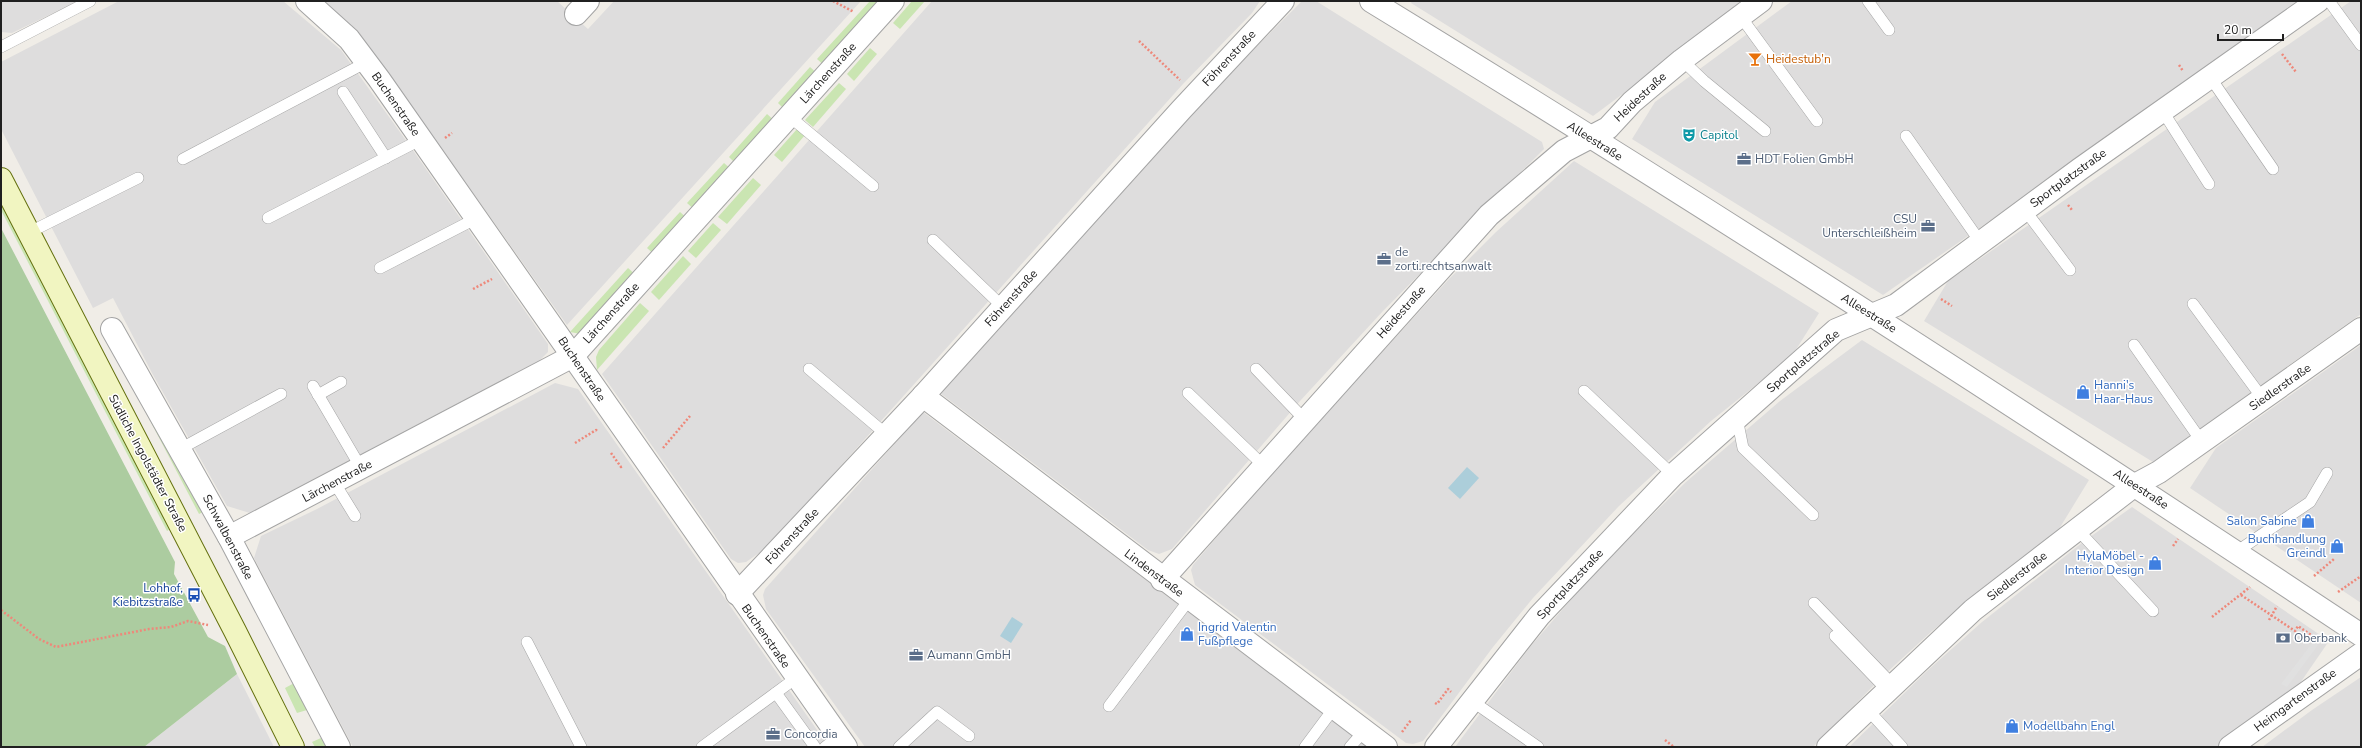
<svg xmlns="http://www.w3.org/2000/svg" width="2362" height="748" viewBox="0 0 2362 748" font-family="'Nunito Sans',sans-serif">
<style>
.residential{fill:#dedddd}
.grass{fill:#cae5b2}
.forest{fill:#accca0}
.parking{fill:#e0e0e0}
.water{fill:#acceda}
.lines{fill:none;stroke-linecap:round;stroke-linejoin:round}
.lane-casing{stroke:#a4a4a4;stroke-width:12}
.street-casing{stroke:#a4a4a4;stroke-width:24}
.secondary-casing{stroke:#64700e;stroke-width:24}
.path{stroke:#ee887a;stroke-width:2.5;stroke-dasharray:2 2;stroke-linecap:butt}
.lane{stroke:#fff;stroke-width:11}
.street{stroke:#fff;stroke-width:22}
.secondary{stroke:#f1f5c1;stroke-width:22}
.labels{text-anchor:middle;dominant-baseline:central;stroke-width:3;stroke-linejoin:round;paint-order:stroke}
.street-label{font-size:12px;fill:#202020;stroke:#fff}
.food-label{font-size:12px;fill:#c56008;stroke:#fff;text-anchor:start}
.culture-label{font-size:12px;fill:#0d838f;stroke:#fff;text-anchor:start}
.service-label{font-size:12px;fill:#4e5e75;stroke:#fff;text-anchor:start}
.shop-label{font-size:12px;fill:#366cbe;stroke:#fff;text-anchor:start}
.transit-label{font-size:12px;fill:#164399;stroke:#fff;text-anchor:end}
</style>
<rect width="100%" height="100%" fill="#f0ede7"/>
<g class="residential">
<polygon points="1,1 78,1 12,33 1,32"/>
<polygon points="119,1 283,1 341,50 410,146 548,344 548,352 539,361 250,513 227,506 152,373 113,298 93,308 1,129 1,62"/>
<polygon points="324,1 557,1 588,29 614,1 861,1 567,325 360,34"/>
<polygon points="932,1 1260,1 1252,13 1183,84 769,546 746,562 738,563 731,559 602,374"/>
<polygon points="1302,1 1316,1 1542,142 1544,149 1383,311 1300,401 1172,549 1159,554 1148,550 940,393 1137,173 1226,77"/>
<polygon points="1412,1 1748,1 1593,116 1411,3"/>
<polygon points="1792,1 2306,1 1883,295 1632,139 1655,102"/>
<polygon points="2351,1 2361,1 2361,314 2153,462 1924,321 1948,281"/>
<polygon points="1574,161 1819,313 1792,356 1711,421 1619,506 1533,598 1493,647 1423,741 1413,744 1406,743 1195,585 1191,570 1193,565 1268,477 1449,279 1496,232"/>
<polygon points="1862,340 2089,480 2059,529 1932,631 1884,675 1813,747 1455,747 1530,647 1587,581 1637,530 1686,482 1780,401"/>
<polygon points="2361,345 2361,603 2190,488 2216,448"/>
<polygon points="555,383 578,389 829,747 353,747 254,558 261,536 317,509"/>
<polygon points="923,412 1367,747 865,747 766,609 763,595 765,589"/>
<polygon points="2132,507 2329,641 2296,689 2219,747 1849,747 1927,671 1982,622 2083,542"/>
<polygon points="237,674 274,747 144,747"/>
<polygon points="2361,677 2361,747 2262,747 2312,710"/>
</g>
<g class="grass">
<polygon points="870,1 887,1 827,68 817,59"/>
<polygon points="912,1 925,1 900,29 893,23"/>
<polygon points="870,48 877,54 854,81 847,74"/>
<polygon points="810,67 820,76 787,112 778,103"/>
<polygon points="839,83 846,89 813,127 805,120"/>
<polygon points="767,114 777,123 738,166 729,157"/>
<polygon points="798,128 805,135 782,162 774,155"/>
<polygon points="724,163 733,171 697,212 687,203"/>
<polygon points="753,178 761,185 727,224 718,217"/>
<polygon points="1,203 170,529 167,531 1,210"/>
<polygon points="680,212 689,220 657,257 647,248"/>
<polygon points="713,223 721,230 696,258 688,251"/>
<polygon points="683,256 691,264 659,300 651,292"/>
<polygon points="628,268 638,277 581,334 570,332"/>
<polygon points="640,303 649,311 597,370 596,357 599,350"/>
<polygon points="122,367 203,512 199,514"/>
<polygon points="298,681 301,698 307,710 297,713 285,688"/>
<polygon points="321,738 326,747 315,747 312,742"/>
</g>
<polygon class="forest" points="1,228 175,562 174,574 208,637 225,646 237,674 144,747 1,747"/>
<polygon class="parking" points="2313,642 2318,645 2287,687 2281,684"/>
<g class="water">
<polygon points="1467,467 1479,478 1460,499 1448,488"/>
<polygon points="1012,617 1023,624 1011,643 1000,636"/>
</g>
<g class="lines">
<defs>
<g id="lane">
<polyline points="1868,1 1889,30"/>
<polyline points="2329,1 2361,45"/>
<polyline points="1741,17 1817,121"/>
<polyline points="1,47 90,1"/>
<polyline points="1682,60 1704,81 1765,131"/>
<polyline points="2210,77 2273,169"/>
<polyline points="343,92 386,158"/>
<polyline points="2162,110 2209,184"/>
<polyline points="789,116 873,186"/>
<polyline points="1906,136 1981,243"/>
<polyline points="183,159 367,62"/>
<polyline points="2025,210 2070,270"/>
<polyline points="268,218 422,139"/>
<polyline points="28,233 138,178"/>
<polyline points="933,240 1003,307"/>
<polyline points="380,268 477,218"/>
<polyline points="2193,304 2263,399"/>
<polyline points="2134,345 2202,442"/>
<polyline points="809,369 887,435"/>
<polyline points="1256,369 1305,420"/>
<polyline points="313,386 361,468"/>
<polyline points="1584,391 1673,475"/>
<polyline points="1188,393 1264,466"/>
<polyline points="318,395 341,382"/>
<polyline points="1737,418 1743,448 1813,515"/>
<polyline points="180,449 281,394"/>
<polyline points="334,482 355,516"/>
<polyline points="2077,529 2153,611"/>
<polyline points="2236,552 2310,502 2327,473"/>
<polyline points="1814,603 1893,685"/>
<polyline points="1835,636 1888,691"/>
<polyline points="527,642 581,747"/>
<polyline points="776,693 815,747"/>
<polyline points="1472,701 1538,747"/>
<polyline points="1109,706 1189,600"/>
<polyline points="1867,709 1902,747"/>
<polyline points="702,747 796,678"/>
<polyline points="825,747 838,737"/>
<polyline points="899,747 937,712 969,736"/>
<polyline points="1305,747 1334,708"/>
<polyline points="1350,747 1364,731"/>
</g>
<g id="street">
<polyline points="307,1 349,39 379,79 846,747"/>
<path d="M1371,1C1705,205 2034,418 2361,635"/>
<polyline points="576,14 588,1"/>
<polyline points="112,329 229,537 339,747"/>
<polyline points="923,396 1386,747"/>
<polyline points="229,537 573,356 893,1"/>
<polyline points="1162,580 1489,215 1564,151 1608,128 1632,102 1682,60 1761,1"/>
<polyline points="737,594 923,396 1181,110 1283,1"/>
<polyline points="1436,747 1539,616 1673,475 1836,330 1896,305 2080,169 2318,1"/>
<polyline points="1828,747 1973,610 2135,485 2159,472 2361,329"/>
<polyline points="2230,747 2361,654"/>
</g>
<polyline id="secondary" points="1,179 235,631 293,747"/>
</defs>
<use href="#lane" class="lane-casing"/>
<use href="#street" class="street-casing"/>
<use href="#secondary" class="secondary-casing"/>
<g class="path">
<polyline points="833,1 854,12"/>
<polyline points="1139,41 1180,80"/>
<polyline points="2282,54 2296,72"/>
<polyline points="2179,65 2183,71"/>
<polyline points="445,138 452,133"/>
<polyline points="2068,205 2072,210"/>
<polyline points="473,289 492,279"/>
<polyline points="1941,299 1952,306"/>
<polyline points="575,443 596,430 598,432"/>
<polyline points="663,448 690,416"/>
<polyline points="611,453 621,467 622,466"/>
<polyline points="2173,546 2178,539"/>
<polyline points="2314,576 2334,559"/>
<polyline points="2338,592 2361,576"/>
<polyline points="2241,595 2295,631 2298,626 2314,637"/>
<polyline points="1,610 39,639 56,647 149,629 171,627 188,621 208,625"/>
<polyline points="2212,617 2250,587"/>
<polyline points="2269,620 2277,606"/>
<polyline points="1435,703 1437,704 1448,689 1451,692"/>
<polyline points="1402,732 1411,720"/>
<polyline points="1665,740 1674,747"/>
</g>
<use href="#lane" class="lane"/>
<use href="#street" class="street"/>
<use href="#secondary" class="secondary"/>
</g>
<defs>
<symbol id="bar-bare" viewBox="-9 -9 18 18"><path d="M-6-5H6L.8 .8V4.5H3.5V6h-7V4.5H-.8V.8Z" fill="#e8710a" stroke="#fff" stroke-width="2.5" paint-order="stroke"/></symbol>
<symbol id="theatre-bare" viewBox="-9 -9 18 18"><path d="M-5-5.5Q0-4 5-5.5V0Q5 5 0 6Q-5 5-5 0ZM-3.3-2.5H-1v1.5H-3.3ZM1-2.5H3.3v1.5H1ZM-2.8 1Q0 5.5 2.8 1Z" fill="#0f9aa8" stroke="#fff" stroke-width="2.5" paint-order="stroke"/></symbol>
<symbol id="office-bare" viewBox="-9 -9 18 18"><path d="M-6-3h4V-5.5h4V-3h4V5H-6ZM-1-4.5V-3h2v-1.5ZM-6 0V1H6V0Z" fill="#5c6f8a" stroke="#fff" stroke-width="2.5" paint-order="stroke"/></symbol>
<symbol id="shop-bare" viewBox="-9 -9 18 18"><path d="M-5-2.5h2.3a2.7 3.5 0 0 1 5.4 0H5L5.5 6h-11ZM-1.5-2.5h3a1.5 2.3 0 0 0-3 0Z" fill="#3f7fe0" stroke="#fff" stroke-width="2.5" paint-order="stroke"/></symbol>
<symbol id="bus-bare" viewBox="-9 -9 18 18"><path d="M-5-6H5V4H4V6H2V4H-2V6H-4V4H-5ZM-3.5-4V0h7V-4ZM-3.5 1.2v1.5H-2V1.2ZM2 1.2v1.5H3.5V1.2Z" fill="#1a4fb4" stroke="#fff" stroke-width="2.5" paint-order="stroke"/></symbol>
<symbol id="bank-bare" viewBox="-9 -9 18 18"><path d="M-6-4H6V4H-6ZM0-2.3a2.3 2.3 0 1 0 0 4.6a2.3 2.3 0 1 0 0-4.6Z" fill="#5c6f8a" stroke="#fff" stroke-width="2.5" paint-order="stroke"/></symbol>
</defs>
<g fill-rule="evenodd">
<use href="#bar-bare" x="1745" y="49" width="20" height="20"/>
<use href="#theatre-bare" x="1679" y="125" width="20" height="20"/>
<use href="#office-bare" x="1734" y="149" width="20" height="20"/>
<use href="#office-bare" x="1918" y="216" width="20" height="20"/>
<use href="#office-bare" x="1374" y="249" width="20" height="20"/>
<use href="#shop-bare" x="2073" y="382" width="20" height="20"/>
<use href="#shop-bare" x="2298" y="511" width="20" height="20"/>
<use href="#shop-bare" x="2327" y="536" width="20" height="20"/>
<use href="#shop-bare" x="2145" y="553" width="20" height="20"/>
<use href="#bus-bare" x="184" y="585" width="20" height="20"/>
<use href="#shop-bare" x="1177" y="624" width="20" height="20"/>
<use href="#bank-bare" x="2273" y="628" width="20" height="20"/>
<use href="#office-bare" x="906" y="645" width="20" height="20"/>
<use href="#shop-bare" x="2002" y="716" width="20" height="20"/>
<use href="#office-bare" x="763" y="724" width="20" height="20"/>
</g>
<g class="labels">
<g class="street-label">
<text transform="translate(1229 58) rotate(-47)">Föhrenstraße</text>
<text transform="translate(828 73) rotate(-48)">Lärchenstraße</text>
<text transform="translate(1640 97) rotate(-43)">Heidestraße</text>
<text transform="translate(396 104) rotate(55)">Buchenstraße</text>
<text transform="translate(1595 141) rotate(32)">Alleestraße</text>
<text transform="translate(2068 178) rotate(-36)">Sportplatzstraße</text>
<text transform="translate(1011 298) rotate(-48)">Föhrenstraße</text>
<text transform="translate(1401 312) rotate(-48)">Heidestraße</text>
<text transform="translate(611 313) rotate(-48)">Lärchenstraße</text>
<text transform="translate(1869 313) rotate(32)">Alleestraße</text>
<text transform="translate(1803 361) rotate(-40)">Sportplatzstraße</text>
<text transform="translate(582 369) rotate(56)">Buchenstraße</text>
<text transform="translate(2280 387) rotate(-35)">Siedlerstraße</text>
<text transform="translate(148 463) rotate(62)">Südliche Ingolstädter Straße</text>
<text transform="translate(337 481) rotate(-28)">Lärchenstraße</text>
<text transform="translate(2141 489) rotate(33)">Alleestraße</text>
<text transform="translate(792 536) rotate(-47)">Föhrenstraße</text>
<text transform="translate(228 537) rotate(62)">Schwalbenstraße</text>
<text transform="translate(1154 573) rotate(37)">Lindenstraße</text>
<text transform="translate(2017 576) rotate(-38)">Siedlerstraße</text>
<text transform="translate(1570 584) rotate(-47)">Sportplatzstraße</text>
<text transform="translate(766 636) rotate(55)">Buchenstraße</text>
<text transform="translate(2295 700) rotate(-36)">Heimgartenstraße</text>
</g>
<g class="food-label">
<text x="1766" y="59">Heidestub'n</text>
</g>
<g class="culture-label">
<text x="1700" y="135">Capitol</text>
</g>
<g class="service-label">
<text x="1755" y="159">HDT Folien GmbH</text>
<text x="1917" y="219" text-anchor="end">CSU<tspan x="1917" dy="14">Unterschleißheim</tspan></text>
<text x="1395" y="252">de<tspan x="1395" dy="14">zorti.rechtsanwalt</tspan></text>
<text x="2294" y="638">Oberbank</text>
<text x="927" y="655">Aumann GmbH</text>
<text x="784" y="734">Concordia</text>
</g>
<g class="shop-label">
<text x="2094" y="385">Hanni's<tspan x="2094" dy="14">Haar-Haus</tspan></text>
<text x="2297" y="521" text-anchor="end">Salon Sabine</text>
<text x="2326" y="539" text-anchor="end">Buchhandlung<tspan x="2326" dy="14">Greindl</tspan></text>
<text x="2144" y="556" text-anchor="end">HylaMöbel -<tspan x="2144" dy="14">Interior Design</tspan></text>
<text x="1198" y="627">Ingrid Valentin<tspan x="1198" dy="14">Fußpflege</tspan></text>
<text x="2023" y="726">Modellbahn Engl</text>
</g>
<g class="transit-label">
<text x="183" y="588">Lohhof,<tspan x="183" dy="14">Kiebitzstraße</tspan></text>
</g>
</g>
<rect width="2362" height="748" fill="none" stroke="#202020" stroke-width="4"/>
<path d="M2218 34v6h65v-6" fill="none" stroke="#202020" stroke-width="2"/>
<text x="2224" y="34" font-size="12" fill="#202020" stroke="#ffffff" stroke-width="3" paint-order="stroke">20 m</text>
</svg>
